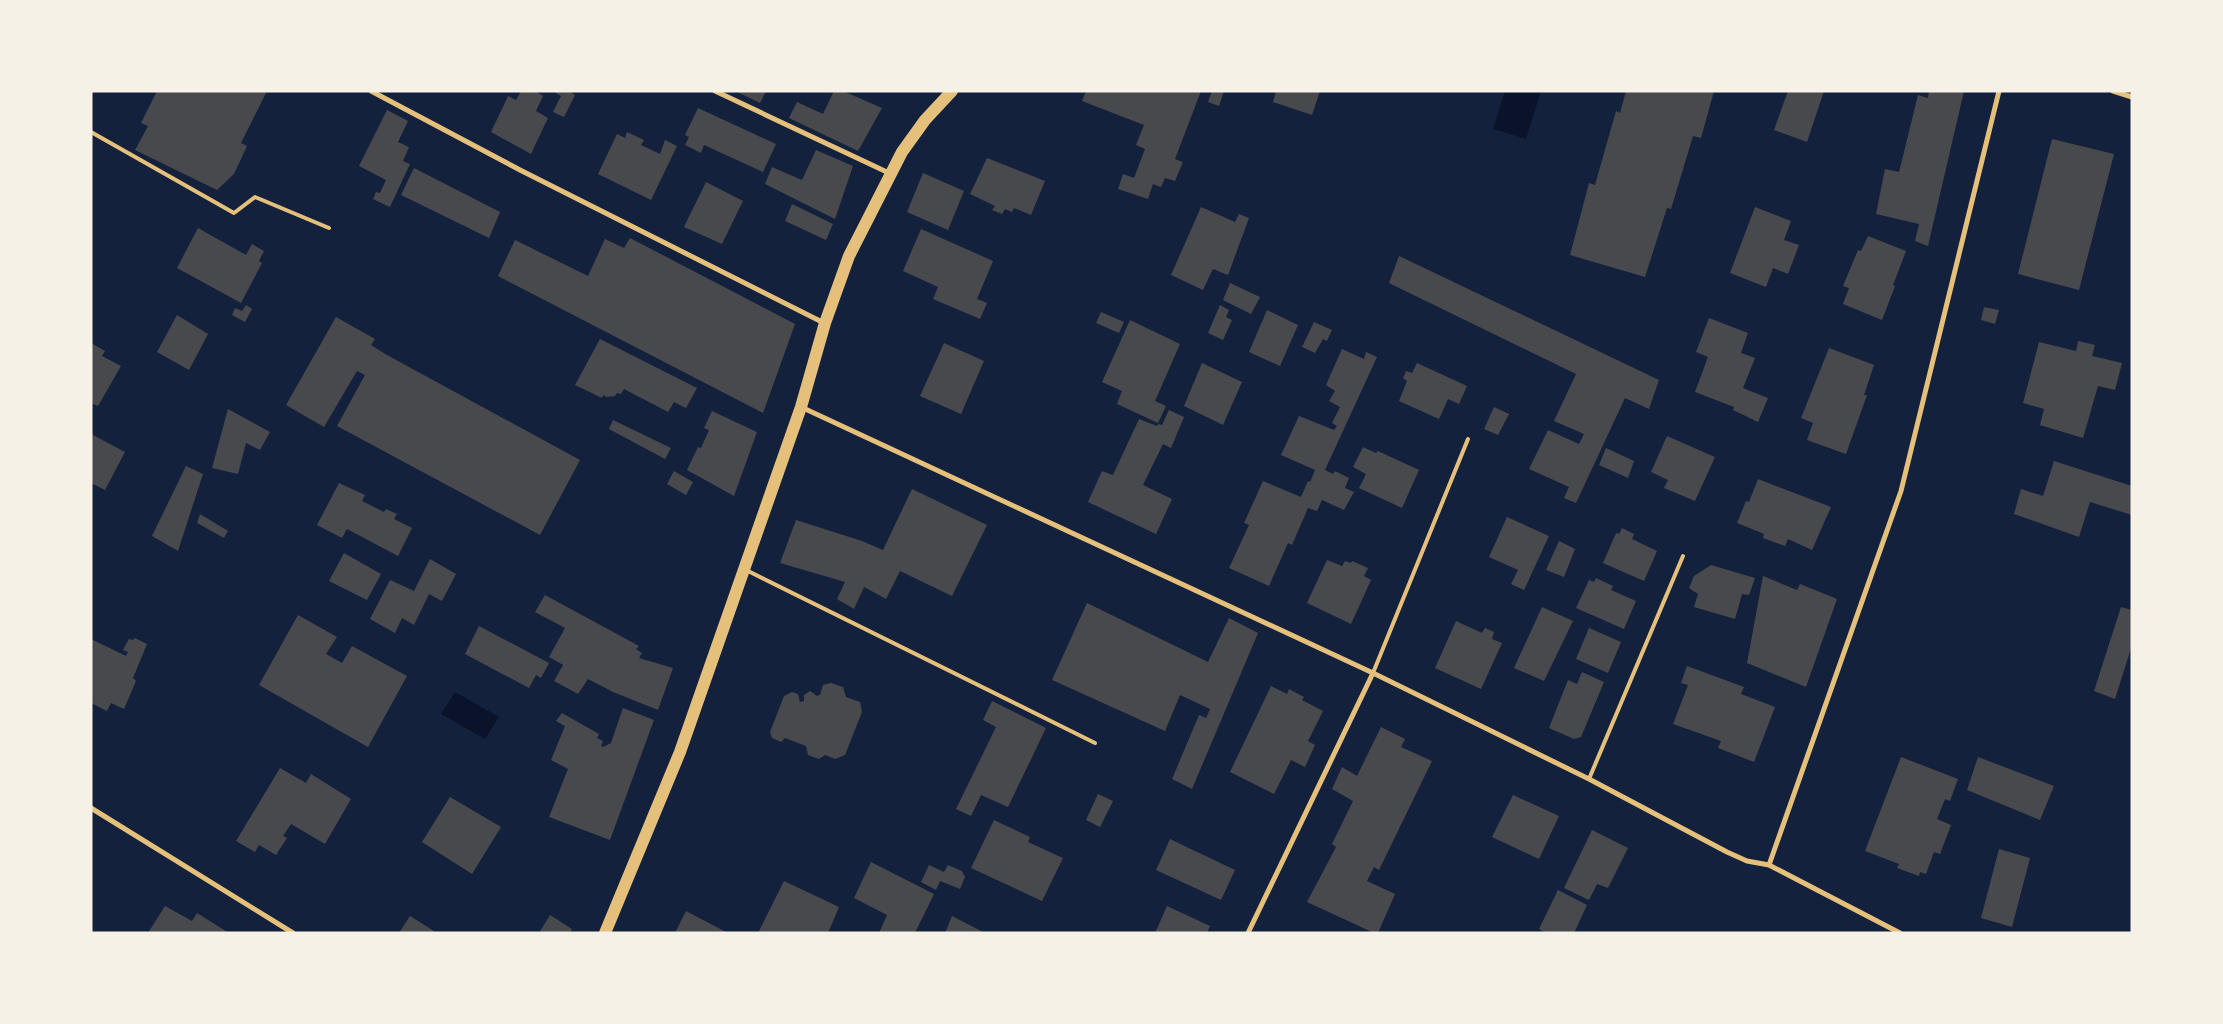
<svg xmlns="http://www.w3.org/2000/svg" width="2223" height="1024" viewBox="0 0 2223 1024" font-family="'Zilla Slab',serif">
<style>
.water{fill:#0b132b}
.building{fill:#48494c}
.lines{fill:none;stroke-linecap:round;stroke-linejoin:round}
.service{stroke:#e5c07b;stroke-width:4}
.minor{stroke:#e5c07b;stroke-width:5}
.primary{stroke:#e5c07b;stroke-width:12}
</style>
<rect width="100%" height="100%" fill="#14213d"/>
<g class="water">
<polygon points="1505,91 1541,91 1526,139 1493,129"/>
<polygon points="455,692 499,717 485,739 441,714"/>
</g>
<g class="building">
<polygon points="157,91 267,91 241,143 247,146 234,174 217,190 135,150 148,126 141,123"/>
<polygon points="521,91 535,91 543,96 536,111 548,118 531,154 491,132 508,96 516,100"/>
<polygon points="553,91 569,91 575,95 564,117 553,112 561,96"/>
<polygon points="735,91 766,91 760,103"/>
<polygon points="834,91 843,91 882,108 858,151 789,118 797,102 823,114"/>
<polygon points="1086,91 1201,91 1175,159 1183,162 1175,181 1165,178 1161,187 1153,184 1148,199 1118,189 1123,174 1134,178 1145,149 1136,145 1144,125 1082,101"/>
<polygon points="1212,91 1224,91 1219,106 1208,102"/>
<polygon points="1276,91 1320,91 1312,115 1273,102"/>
<polygon points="1626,91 1714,91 1701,138 1693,136 1671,209 1667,208 1645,277 1570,255 1589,183 1595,185 1616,111 1620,113"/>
<polygon points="1788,91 1824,91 1807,142 1774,130"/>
<polygon points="1929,91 1964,91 1928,246 1915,241 1919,224 1876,214 1885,169 1899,172 1918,95 1928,98"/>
<polygon points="698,108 776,144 763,172 704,145 701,153 685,145 689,137 685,135"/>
<polygon points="387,110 408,121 398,142 409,147 403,161 410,164 390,207 373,199 376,192 380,193 386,180 359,166"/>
<polygon points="627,132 644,140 641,145 660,154 665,140 677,146 651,200 598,174 617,134 625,138"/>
<polygon points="2052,139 2114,154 2079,290 2018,274"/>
<polygon points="816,150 853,166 835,219 765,184 772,167 802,180"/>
<polygon points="987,158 1045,181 1031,215 1014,208 1012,212 1005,209 1002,214 992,210 995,206 970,194"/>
<polygon points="414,168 500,212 489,238 401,195"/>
<polygon points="923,173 964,191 948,230 907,212"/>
<polygon points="706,182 743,201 722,244 684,227"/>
<polygon points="792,204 833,224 826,240 785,221"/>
<polygon points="1201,207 1235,222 1239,214 1249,218 1228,275 1213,269 1203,290 1171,275"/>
<polygon points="1755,207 1791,221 1784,240 1799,245 1788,274 1773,268 1766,287 1730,273"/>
<polygon points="198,228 246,255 252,244 264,251 259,261 262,263 241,303 177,268"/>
<polygon points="921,229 993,261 977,299 987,303 980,319 933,299 938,287 903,271"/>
<polygon points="1868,236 1906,251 1893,285 1895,286 1882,320 1843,304 1849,288 1843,286 1858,250 1861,251"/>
<polygon points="630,238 795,324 763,413 498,276 515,240 588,276 605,239 624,248"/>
<polygon points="1399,256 1659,380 1649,409 1625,398 1576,503 1564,498 1569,487 1529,469 1548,430 1579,444 1584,434 1554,421 1576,374 1389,283"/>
<polygon points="1230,283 1260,297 1251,314 1223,300"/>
<polygon points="246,305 252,309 245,322 232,315 235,308 242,311"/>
<polygon points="1220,305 1229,310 1226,317 1232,320 1223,340 1208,333"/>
<polygon points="1984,307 1999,310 1995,324 1981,320"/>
<polygon points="1267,310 1298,325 1280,366 1249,352"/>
<polygon points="1101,312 1124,322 1119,333 1096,323"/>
<polygon points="177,315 208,334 189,370 157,352"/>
<polygon points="336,317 375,339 371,345 387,355 580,460 540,535 337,426 365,375 357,371 324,427 286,405"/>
<polygon points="1709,318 1748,333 1741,353 1755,358 1743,388 1768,398 1758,422 1733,410 1734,407 1695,392 1708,357 1696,352"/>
<polygon points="1130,320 1180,344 1155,401 1166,406 1158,423 1117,404 1122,391 1102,382"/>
<polygon points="1314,322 1332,330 1327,341 1323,339 1315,353 1302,347"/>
<polygon points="600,339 697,388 686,408 674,402 668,412 624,389 621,394 617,393 615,396 607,397 603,395 602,398 575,385"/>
<polygon points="2078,341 2095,345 2092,356 2122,363 2115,390 2098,386 2083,438 2040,425 2044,409 2023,403 2039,342 2076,351"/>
<polygon points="91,343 105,351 102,356 121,366 98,406 91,403"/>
<polygon points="944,343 984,361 961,414 920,396"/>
<polygon points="1829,348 1874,365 1864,395 1867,395 1846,454 1807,440 1813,423 1801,418"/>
<polygon points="1342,349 1364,359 1366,352 1377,357 1325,470 1333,474 1335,471 1349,478 1345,488 1354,492 1344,510 1322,500 1317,511 1308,508 1292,545 1288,543 1269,586 1229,568 1249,525 1244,523 1263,481 1301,497 1308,481 1310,482 1315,470 1281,455 1299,416 1334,430 1337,426 1332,423 1340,407 1329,401 1335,391 1326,385"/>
<polygon points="1202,363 1242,382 1223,425 1184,406"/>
<polygon points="1417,363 1467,386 1459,404 1448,399 1439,419 1399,401 1407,381 1403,378 1406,371 1412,373"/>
<polygon points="1494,407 1509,414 1498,435 1484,429"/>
<polygon points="228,409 270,432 260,450 246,443 238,474 212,468"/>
<polygon points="1169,410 1184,417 1171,448 1163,444 1143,485 1172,499 1156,534 1088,502 1102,471 1113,475 1139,419 1157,426 1158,424 1162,425"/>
<polygon points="712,411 757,432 734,496 687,470 698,447 701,448 709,430 704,428"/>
<polygon points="613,420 671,448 665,459 609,429"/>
<polygon points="91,434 125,452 105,490 91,483"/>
<polygon points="1667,436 1715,457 1695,501 1664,488 1668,480 1651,472"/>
<polygon points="1363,447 1376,453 1378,451 1419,470 1402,508 1359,488 1366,474 1353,467"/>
<polygon points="1606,448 1634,461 1628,478 1599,465"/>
<polygon points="2054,461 2132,486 2132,515 2090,502 2079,537 2014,514 2021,489 2043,496"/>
<polygon points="186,466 203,474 178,551 152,536"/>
<polygon points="674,471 693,482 686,495 667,484"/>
<polygon points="1758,479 1831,507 1812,550 1788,539 1785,546 1763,538 1764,534 1737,523 1746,501 1749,502"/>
<polygon points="339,483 365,495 362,501 384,512 386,509 397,514 394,519 412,528 398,556 347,529 342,538 317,525"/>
<polygon points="912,489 987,525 952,596 900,571 886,599 864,587 854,609 837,599 845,582 780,563 796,520 862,541 883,550"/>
<polygon points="200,514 228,531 224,538 197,523"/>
<polygon points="1507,517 1549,536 1524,590 1511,584 1518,570 1489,557"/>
<polygon points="1622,528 1634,534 1632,539 1657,551 1644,581 1603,563 1616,533 1619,534"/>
<polygon points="1559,541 1575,549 1564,577 1546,570"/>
<polygon points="344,553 381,574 367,600 329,581"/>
<polygon points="430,559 456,574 442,601 429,594 414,625 402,618 395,633 370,619 390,580 414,591"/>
<polygon points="1327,560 1342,566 1345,561 1351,563 1352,561 1368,568 1364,576 1371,580 1351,624 1307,603"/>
<polygon points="1711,565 1755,578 1749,595 1742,594 1735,619 1694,607 1698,594 1689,588 1694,576"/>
<polygon points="1763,576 1797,590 1800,584 1837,599 1806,687 1747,663"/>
<polygon points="1596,578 1613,586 1611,590 1636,601 1624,629 1576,608 1589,580 1594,582"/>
<polygon points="545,595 639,646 636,649 642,653 639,658 673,668 658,710 613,692 588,679 578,694 554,681 563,665 549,657 565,628 535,612"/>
<polygon points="1087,603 1208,662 1229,618 1258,633 1192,789 1172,779 1199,715 1206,718 1210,709 1180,695 1165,731 1052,680"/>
<polygon points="1542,607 1573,621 1544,681 1514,668"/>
<polygon points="2121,607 2132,610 2132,645 2115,699 2094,691"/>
<polygon points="298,615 337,637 326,654 342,663 352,646 407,676 368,747 259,685"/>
<polygon points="1456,621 1482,633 1485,628 1494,632 1492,639 1502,643 1481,689 1435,668"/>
<polygon points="479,626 549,663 541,678 536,675 529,688 465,654"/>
<polygon points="1589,628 1621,642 1608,673 1576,659"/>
<polygon points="135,638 147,644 133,678 136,681 124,709 111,703 107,711 91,703 91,639 126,656 128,652 123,650 129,639 133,640"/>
<polygon points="1687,666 1744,687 1741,694 1775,707 1754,762 1718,748 1721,741 1673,724 1688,685 1681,683"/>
<polygon points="1582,672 1604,682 1581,737 1574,739 1549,728 1568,680 1577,684"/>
<polygon points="831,683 843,687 846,697 860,702 862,712 845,755 835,759 825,755 819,759 808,755 806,746 785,738 781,742 772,738 770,732 784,696 792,692 798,694 800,702 804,701 804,695 810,691 817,696 820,695 823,685"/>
<polygon points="1271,686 1287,694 1289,689 1304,697 1302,700 1323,711 1308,741 1315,745 1305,767 1291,760 1274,794 1230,772"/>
<polygon points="992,701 1046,728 1008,807 981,795 971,816 956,809 996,727 983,720"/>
<polygon points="623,708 654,720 610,840 549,817 568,769 551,760 565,726 556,721 562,713 599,734 597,738 603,741 601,746 603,747 611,743"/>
<polygon points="1381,727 1405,739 1401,747 1432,761 1379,870 1374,867 1367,881 1395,894 1378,933 1374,933 1307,902 1336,847 1332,844 1353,801 1332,789 1342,767 1357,776"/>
<polygon points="1901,757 1958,779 1950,801 1945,799 1937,819 1951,825 1940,854 1934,852 1926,874 1920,872 1919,876 1897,868 1899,864 1865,851"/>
<polygon points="1978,757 2054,786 2040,820 1967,790"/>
<polygon points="280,768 306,783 311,774 351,799 325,844 291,824 283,836 287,838 276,855 259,845 255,852 236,841"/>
<polygon points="1098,794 1113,801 1100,827 1086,820"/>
<polygon points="1513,795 1559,816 1539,859 1492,837"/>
<polygon points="450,797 501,827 472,874 422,842"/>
<polygon points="994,820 1030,837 1028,842 1063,858 1042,901 971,868"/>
<polygon points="1592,830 1628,848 1608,888 1597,884 1589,900 1564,888"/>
<polygon points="1170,839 1235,870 1221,900 1156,870"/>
<polygon points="1999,849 2030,858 2012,927 1981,918"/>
<polygon points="871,862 934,894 915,933 879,933 887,915 854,898"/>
<polygon points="929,865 944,872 948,865 962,871 965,877 960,889 940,881 936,890 921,882"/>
<polygon points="784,881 839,907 828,933 758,933"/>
<polygon points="1558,890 1587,905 1574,933 1546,933 1539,929"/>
<polygon points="165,906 192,921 197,913 229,933 148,933"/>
<polygon points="1167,906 1210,926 1207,933 1155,933"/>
<polygon points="686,911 728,933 675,933"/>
<polygon points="550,915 572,929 570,933 539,933"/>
<polygon points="410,916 434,931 432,933 399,933"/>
<polygon points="952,916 985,933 945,933"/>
</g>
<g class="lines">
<g class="service">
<polyline points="91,132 234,213 255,197 329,228"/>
<polyline points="746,570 1095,743"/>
<polyline points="1373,673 1468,439"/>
<polyline points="1589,779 1683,556"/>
</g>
<g class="minor">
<polyline points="371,91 520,170 824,323"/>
<polyline points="715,91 889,173"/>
<polyline points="2113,91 2132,97"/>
<polyline points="801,407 1373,673 1589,779 1727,852 1747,861 1769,865 1900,933"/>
<polyline points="91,808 293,933"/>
<polyline points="1769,865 1901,491 1999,91"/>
<polyline points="1248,933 1373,673"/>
</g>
<polyline class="primary" points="605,933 680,752 801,407 825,323 849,256 902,152 925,120 952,91"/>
</g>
<rect width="2223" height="1024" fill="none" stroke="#f6f1e7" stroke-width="185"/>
</svg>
